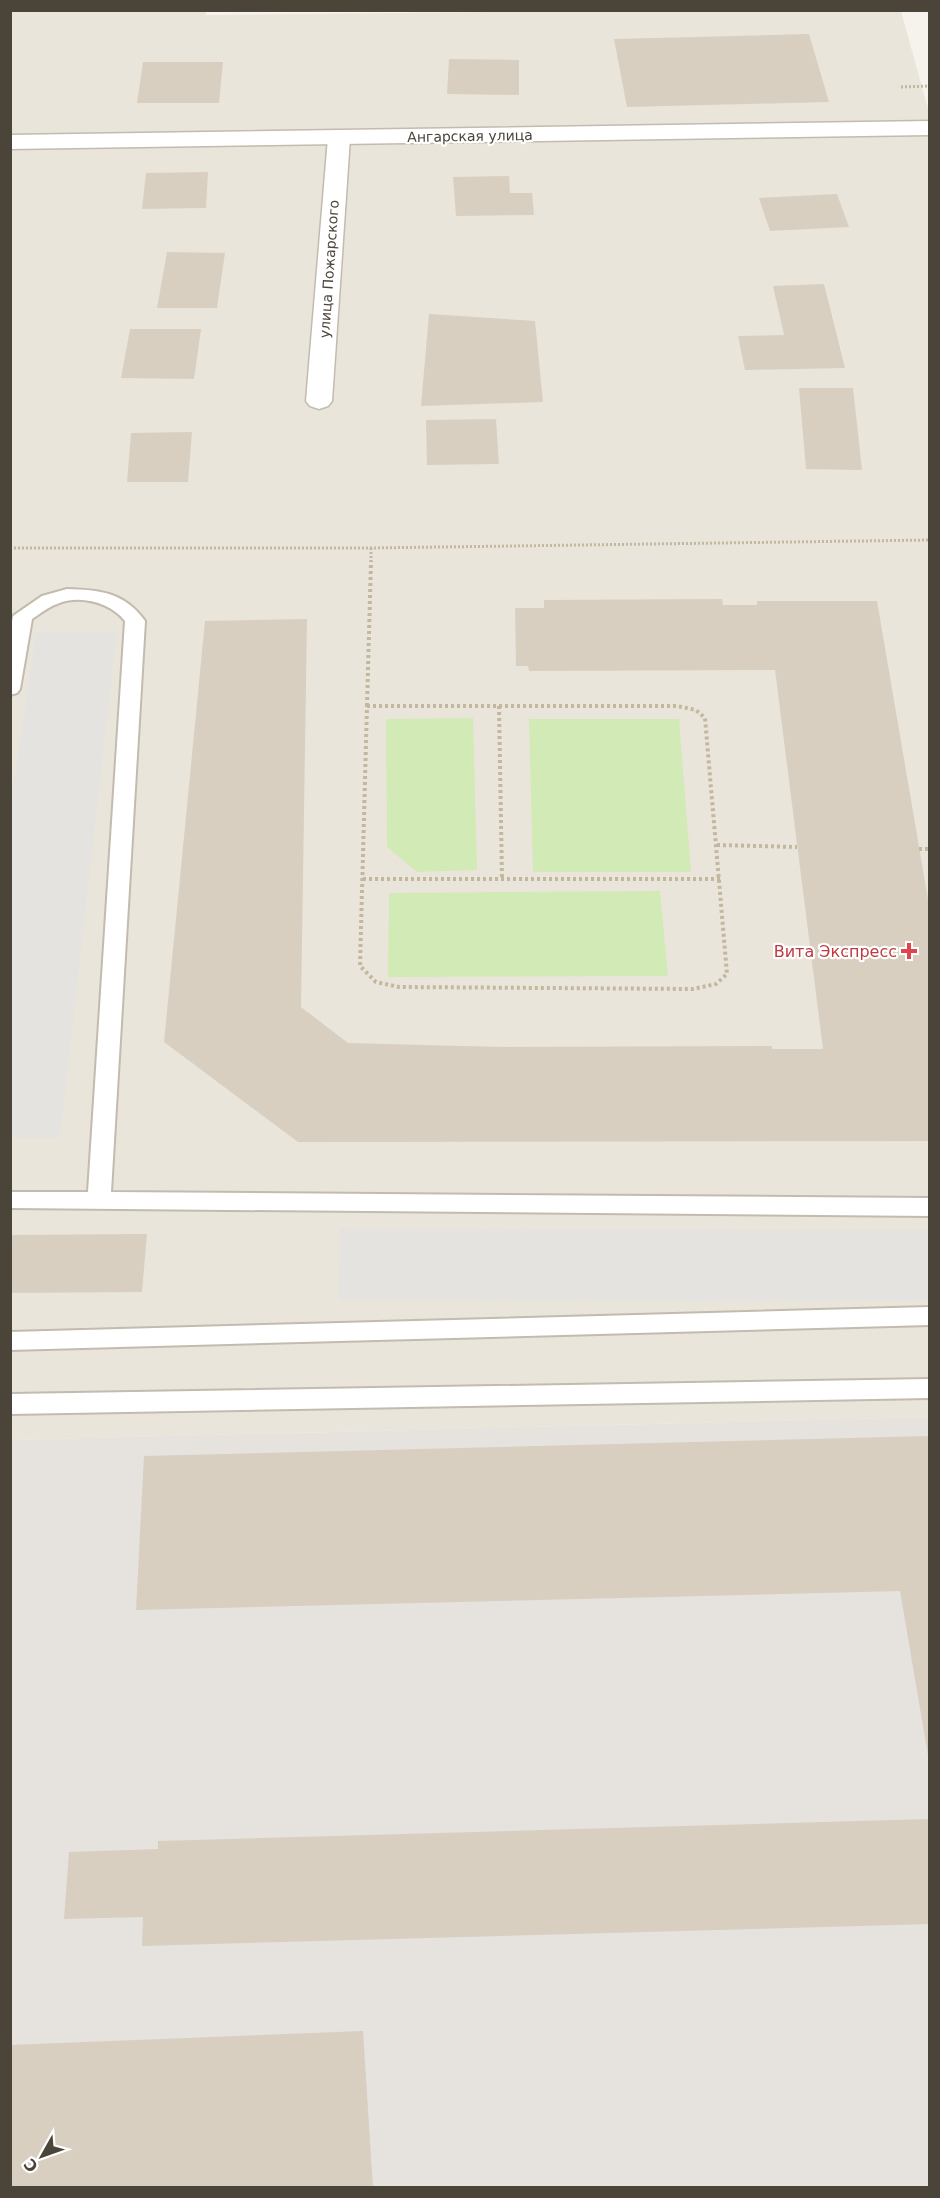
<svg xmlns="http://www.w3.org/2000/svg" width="940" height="2198" viewBox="0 0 940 2198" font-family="'DejaVu Sans',sans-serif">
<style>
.residential{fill:#eae5da}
.industrial{fill:#e6e2dd}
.green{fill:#d2eab5}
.parking{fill:#e5e3e0}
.building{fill:#d8cfc1}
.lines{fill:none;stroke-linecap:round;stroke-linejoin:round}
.service-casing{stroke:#c2bbae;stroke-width:4}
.minor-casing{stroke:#c2bbae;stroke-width:3}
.tertiary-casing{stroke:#c2bbae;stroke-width:3}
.path-far1{stroke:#c4b79f;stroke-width:3;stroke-dasharray:2 2;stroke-linecap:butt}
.path{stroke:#c4b79f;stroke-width:4;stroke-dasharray:3 3;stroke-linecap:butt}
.service{fill:#fff;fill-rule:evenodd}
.minor{fill:#fff;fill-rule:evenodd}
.tertiary{fill:#fff;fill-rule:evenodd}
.health-dot{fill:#e0444e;stroke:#fff;stroke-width:2}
.labels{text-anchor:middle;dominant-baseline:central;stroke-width:4.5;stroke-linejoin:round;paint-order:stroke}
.far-street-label{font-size:14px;fill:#4b4439;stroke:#fff}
.health-label{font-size:16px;fill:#be3a42;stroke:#fff;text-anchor:end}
</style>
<rect width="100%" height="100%" fill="#f6f3ec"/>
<polygon class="residential" points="206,10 206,15 576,11 901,11 930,116 929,1417 11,1440 10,11"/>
<polygon class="industrial" points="929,1417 929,2187 11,2187 10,1440"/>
<g class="green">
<polygon points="473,718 477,870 417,872 387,847 386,719"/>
<polygon points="529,719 679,719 691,872 533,872"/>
<polygon points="660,891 668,976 388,977 389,893"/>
</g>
<g class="parking">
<polygon points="36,632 117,632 60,1138 11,1138 10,809"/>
<polygon points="340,1229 929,1230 929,1301 338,1300"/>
</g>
<g class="building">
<polygon points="809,34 829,102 627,107 614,39"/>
<polygon points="449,59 519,60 519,95 447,94"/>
<polygon points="143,62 223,62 219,103 137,103"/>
<polygon points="208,172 206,208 142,209 146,173"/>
<polygon points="509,176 510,193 532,193 534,215 456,216 453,177"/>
<polygon points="837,194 849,227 770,231 759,198"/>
<polygon points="167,252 225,253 217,308 157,308"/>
<polygon points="824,284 845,368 745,370 738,336 784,335 773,286"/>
<polygon points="429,314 535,321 543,402 421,406"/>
<polygon points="130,329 201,329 194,379 121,378"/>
<polygon points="799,388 853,388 862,470 806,469"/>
<polygon points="496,419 499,464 427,465 426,420"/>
<polygon points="192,432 188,482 127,482 131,433"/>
<polygon points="722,599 723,605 757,605 757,601 877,601 930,911 930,1141 298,1142 164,1042 205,621 307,619 301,1007 348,1043 502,1047 772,1046 772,1049 823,1049 775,670 529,671 528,666 516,666 515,608 544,608 544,600"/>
<polygon points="147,1234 142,1292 10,1293 10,1235"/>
<polygon points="930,1436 930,1767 900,1591 136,1610 144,1456"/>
<polygon points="930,1819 930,1924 142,1946 143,1917 64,1919 69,1852 158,1849 158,1841"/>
<polygon points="363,2031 373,2188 10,2188 10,2045"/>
</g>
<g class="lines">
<defs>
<g id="service">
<path d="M67,589C100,590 124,592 145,621L111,1192L930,1198V1216L10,1208V1192H88L125,621C111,603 80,594 57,604C48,607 40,614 32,619L20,689L17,693L10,695V632L13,616L42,596Z"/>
<polygon points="930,1307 930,1325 10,1350 10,1332"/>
<polygon points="930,1379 930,1398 10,1414 10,1394"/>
</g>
<polygon id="minor" points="339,131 347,133 350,138 332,401 328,406 319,409 310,406 306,401 328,138 331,133"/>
<polygon id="tertiary" points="930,121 930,135 10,149 10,135"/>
</defs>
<use href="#service" class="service-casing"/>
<use href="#minor" class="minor-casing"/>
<use href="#tertiary" class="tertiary-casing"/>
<g class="path-far1">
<polyline points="901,87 930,86"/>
<polyline points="10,548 371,548 930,540"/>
<polyline points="371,562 371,548"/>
</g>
<g class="path">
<polygon points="367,706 677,706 696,710 705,718 727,974 716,984 693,989 399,987 376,982 360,966"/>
<polyline points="367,706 371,561"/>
<polyline points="499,706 502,879"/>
<polyline points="717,845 797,847"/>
<polyline points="919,849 930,849"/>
<polyline points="363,879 720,879"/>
</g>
<use href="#service" class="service"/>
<use href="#minor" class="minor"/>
<use href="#tertiary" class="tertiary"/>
</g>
<path class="health-dot" d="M906 942h6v6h6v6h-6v6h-6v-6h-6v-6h6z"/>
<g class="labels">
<g class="far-street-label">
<text transform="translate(470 136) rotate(-1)">Ангарская улица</text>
<text transform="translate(329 269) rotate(-86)">улица Пожарского</text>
</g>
<g class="health-label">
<text x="897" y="951">Вита Экспресс</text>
</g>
</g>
<rect width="940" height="2198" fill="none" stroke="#4b4439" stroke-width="24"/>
<g transform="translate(42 2156) rotate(230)" stroke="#ffffff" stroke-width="4.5" paint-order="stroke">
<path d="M0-4.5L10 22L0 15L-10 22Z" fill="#4b4439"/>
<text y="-9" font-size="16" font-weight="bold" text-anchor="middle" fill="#4b4439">С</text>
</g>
</svg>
